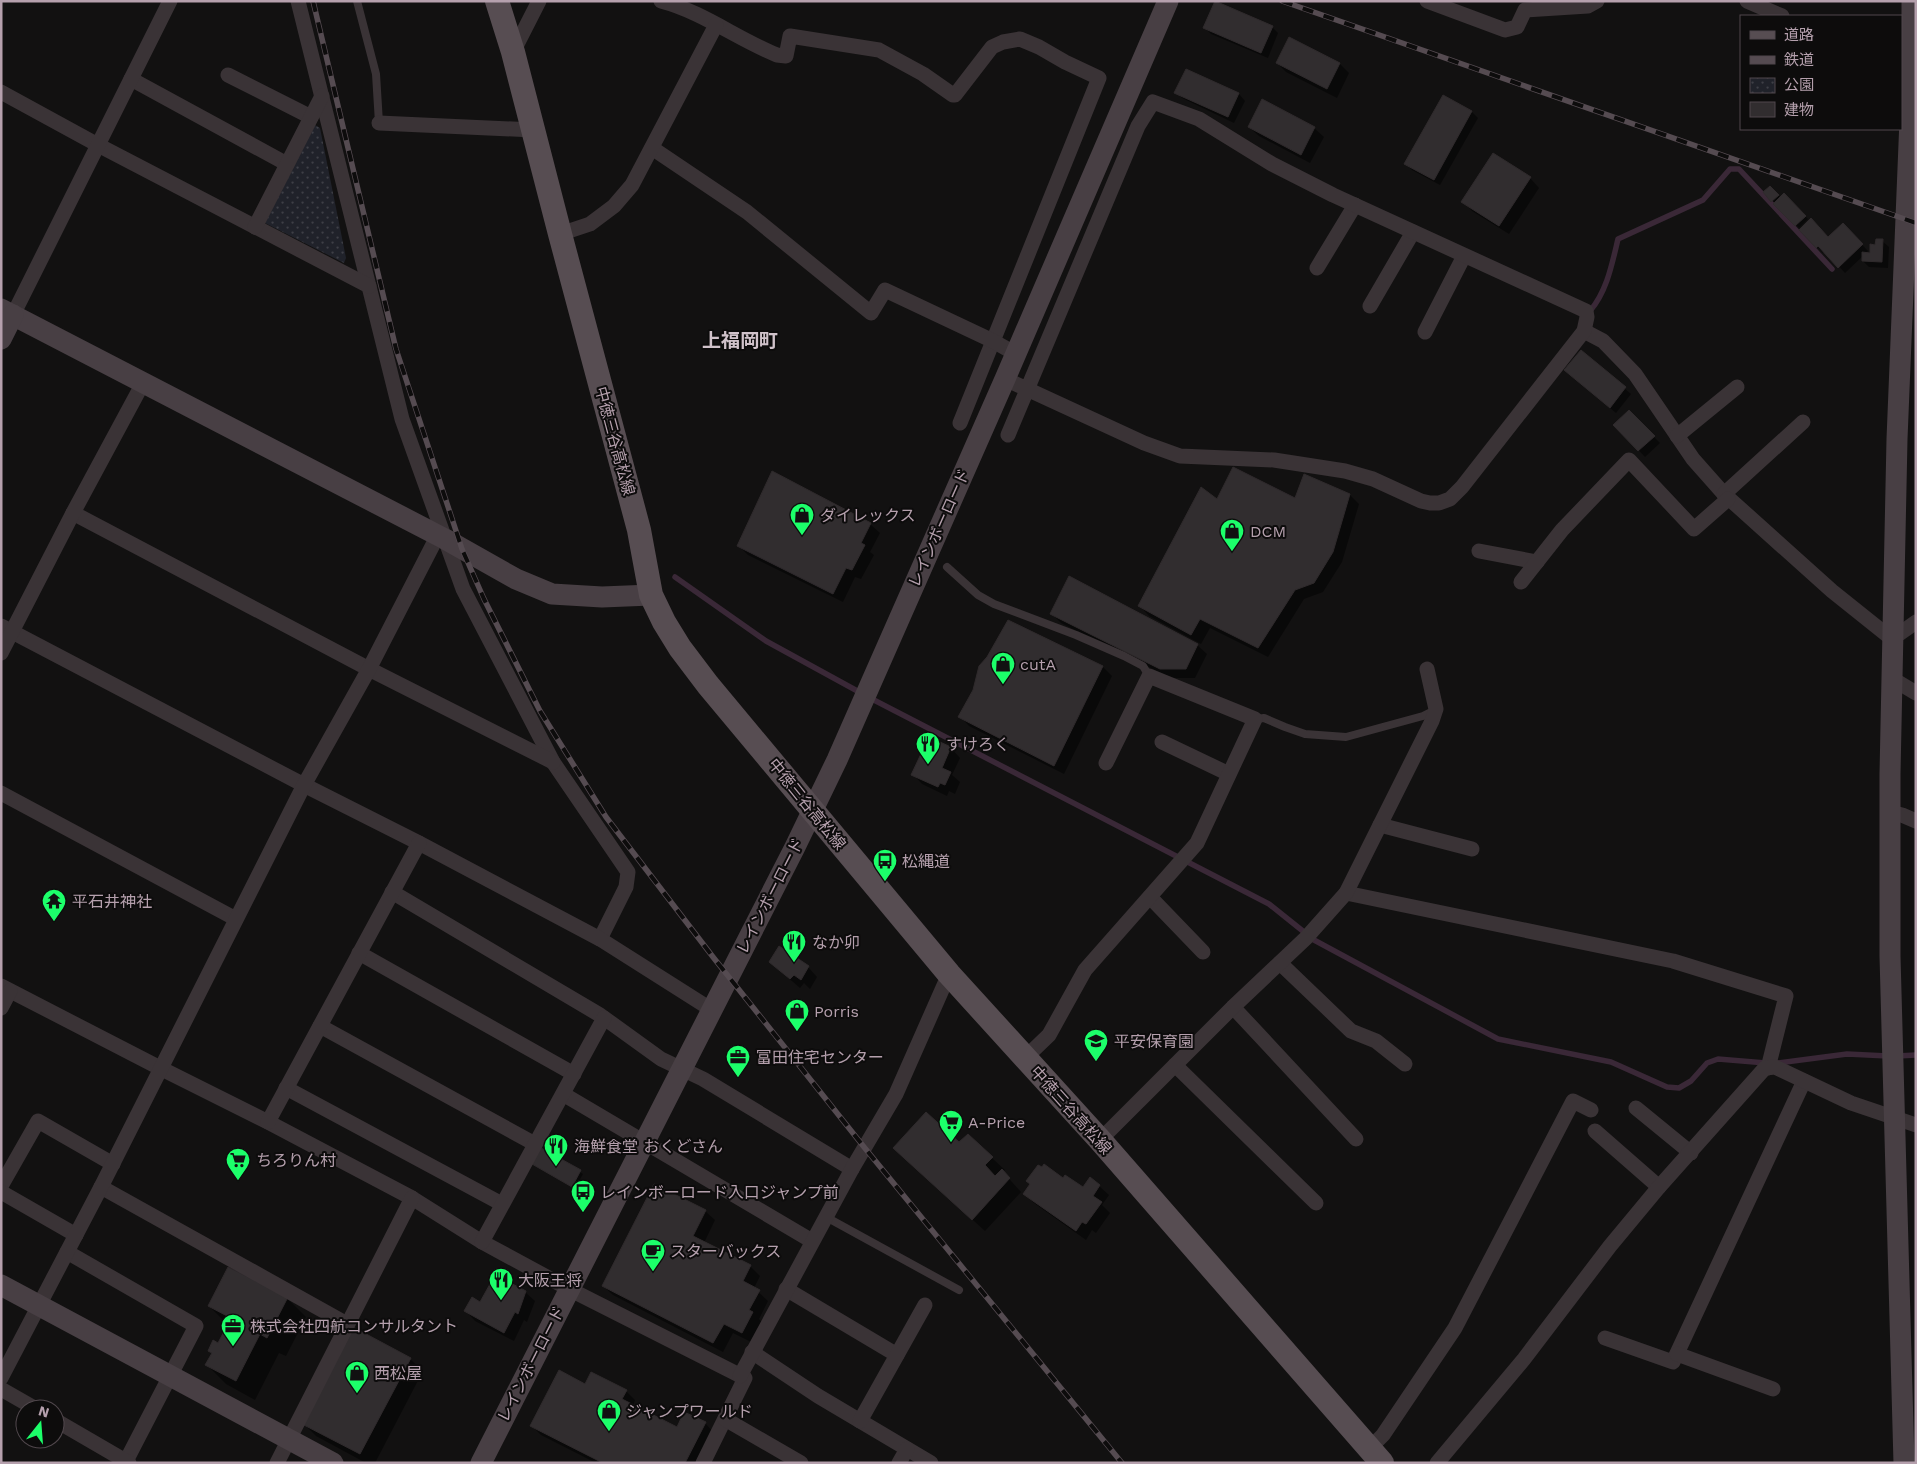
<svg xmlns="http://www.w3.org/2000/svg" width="1917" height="1464" viewBox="0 0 1917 1464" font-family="'Work Sans','Noto Sans JP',sans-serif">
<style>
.park{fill:url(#park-dots)}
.shadow{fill:#0007}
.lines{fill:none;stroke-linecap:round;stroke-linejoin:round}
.stream{stroke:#3a2837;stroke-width:5.5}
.building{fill:#312d2f;stroke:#2f2a2c}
.lane{stroke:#3a3336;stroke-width:8}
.street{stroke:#3a3336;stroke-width:15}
.secondary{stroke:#483f44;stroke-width:21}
.primary{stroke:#574d52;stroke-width:24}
.rail-casing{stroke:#554b51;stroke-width:5.5}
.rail{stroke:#0d0c0c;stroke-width:4;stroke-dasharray:11;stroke-linecap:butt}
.labels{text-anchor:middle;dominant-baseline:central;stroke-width:4;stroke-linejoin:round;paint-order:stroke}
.street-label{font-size:16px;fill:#b5a0ad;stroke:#0d0c0c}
.poi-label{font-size:16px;fill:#b5a0ad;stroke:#0d0c0c;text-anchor:start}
.quarter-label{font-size:19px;font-weight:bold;fill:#d0c2ca;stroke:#0d0c0c}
</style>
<defs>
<pattern id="park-dots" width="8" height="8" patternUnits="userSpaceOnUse" patternTransform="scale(1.25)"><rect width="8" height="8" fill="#20222a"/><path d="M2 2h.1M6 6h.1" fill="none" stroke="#3e3f46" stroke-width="1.8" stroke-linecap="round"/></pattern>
</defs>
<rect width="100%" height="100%" fill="#121111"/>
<polygon class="park" points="315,125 320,128 346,258 344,263 265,223"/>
<g class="shadow">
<polygon points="1272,27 1278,33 1268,58 1211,34 1205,28"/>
<polygon points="1289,39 1340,64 1349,73 1337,98 1286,72 1277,63"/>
<polygon points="1186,70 1239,94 1245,101 1234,123 1182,98 1176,92"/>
<polygon points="1444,96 1472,112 1478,118 1440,185 1412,170 1406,164"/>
<polygon points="1249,127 1314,128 1324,137 1310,163 1259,136"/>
<polygon points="1530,178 1539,188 1509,234 1472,211 1463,201"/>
<polygon points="1770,187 1781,198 1784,195 1808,219 1799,228 1765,193"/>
<polygon points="1843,225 1868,251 1865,254 1871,254 1882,241 1889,247 1888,268 1869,267 1863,261 1864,255 1845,273 1825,251 1823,253 1801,230 1828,238"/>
<polygon points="1581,352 1631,394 1616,413 1572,376"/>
<polygon points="1629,412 1660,443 1645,457 1615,425"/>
<polygon points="1350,495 1359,504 1342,562 1323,592 1304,599 1268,657 1210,628 1201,644 1149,616 1140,606 1217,501 1295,500"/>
<polygon points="870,524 880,533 870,552 874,555 861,579 855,577 843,602 748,555 739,546"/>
<polygon points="1051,613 1197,645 1207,654 1195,678 1171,678 1061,623"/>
<polygon points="1008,621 1103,667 1112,676 1064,774 969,726 960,716"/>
<polygon points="929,739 951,748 960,758 952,775 960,782 955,794 949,791 947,796 922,784 913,774"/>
<polygon points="770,962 808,967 817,977 810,989 804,983 800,988"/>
<polygon points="968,1136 1005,1170 1003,1172 1021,1192 985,1231 907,1160 959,1144"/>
<polygon points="541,1149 583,1174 575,1188 533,1164"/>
<polygon points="1063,1180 1083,1189 1099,1186 1109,1195 1102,1205 1110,1213 1096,1233 1092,1230 1086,1240 1034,1203 1025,1194"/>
<polygon points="705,1211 715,1220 704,1243 750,1266 760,1276 754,1288 768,1301 759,1319 762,1322 751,1342 733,1333 723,1352 613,1295 603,1286"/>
<polygon points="525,1292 535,1301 527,1322 524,1320 514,1341 475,1321 466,1311 481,1303"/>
<polygon points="287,1298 306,1317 286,1356 279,1353 255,1400 226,1384 207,1365 212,1354 209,1351 218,1345 228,1325 209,1306"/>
<polygon points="410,1359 423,1371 375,1463 366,1463 316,1436 303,1423"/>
<polygon points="585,1385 626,1391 635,1400 633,1406 678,1429 705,1423 714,1433 699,1463 596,1463 541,1435 532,1426"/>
</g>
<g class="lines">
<g class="stream">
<path d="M1590,311C1607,291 1612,264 1618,239L1703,200L1730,169H1739L1832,269"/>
<polyline points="675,577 766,641 861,693"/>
<polyline points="870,698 1269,904 1314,940 1498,1039 1611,1062 1667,1087 1679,1088 1691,1081 1707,1063 1718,1059 1766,1063"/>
<polyline points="1897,1056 1916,1055"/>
<polyline points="1778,1063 1847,1054 1888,1056"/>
</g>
</g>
<g class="building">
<polygon points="1215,1 1273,26 1261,53 1203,28"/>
<polygon points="1289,37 1340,63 1327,89 1276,63"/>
<polygon points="1186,69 1239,93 1228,117 1174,93"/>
<polygon points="1443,95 1472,111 1434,180 1404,164"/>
<polygon points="1262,99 1315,127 1301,155 1248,127"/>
<polygon points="1493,153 1531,177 1499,226 1461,202"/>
<polygon points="1770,186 1779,195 1771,202 1763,192"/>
<polygon points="1784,193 1806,216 1795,226 1773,204"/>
<polygon points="1811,218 1828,237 1843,223 1863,244 1838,268 1818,246 1816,248 1799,230"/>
<polygon points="1876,239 1883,239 1882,262 1862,261 1862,252 1870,253 1870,244 1875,245"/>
<polygon points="1581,350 1626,387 1610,408 1564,370"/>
<polygon points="1629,410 1655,436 1638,451 1613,425"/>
<polygon points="1233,467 1295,498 1304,474 1350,494 1333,552 1314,583 1295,590 1258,648 1200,619 1191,635 1138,606 1201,487 1217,499"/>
<polygon points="772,471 871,523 861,543 865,545 852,570 846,568 833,594 737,546"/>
<polygon points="1069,576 1198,644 1186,669 1160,669 1050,614"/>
<polygon points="1008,620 1103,666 1054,766 958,717 973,690 979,666 987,657"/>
<polygon points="929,737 951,747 942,768 951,772 945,785 940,783 938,787 911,775"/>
<polygon points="779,946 809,966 801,980 794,975 790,979 769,962"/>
<polygon points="926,1112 959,1142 968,1134 993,1157 985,1165 995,1176 1002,1169 1010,1178 972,1220 893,1148"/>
<polygon points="541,1148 581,1170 572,1187 532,1164"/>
<polygon points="1044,1164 1063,1178 1065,1175 1083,1187 1090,1177 1100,1185 1093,1196 1102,1202 1086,1224 1082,1222 1076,1231 1023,1194 1030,1184 1026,1181 1038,1165 1042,1167"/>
<polygon points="654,1184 706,1210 693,1236 751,1265 743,1281 760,1290 749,1310 753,1312 742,1333 724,1324 713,1343 602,1286"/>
<polygon points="228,1267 288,1297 267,1338 260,1334 236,1381 205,1365 212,1353 208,1351 213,1340 218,1343 231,1318 208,1306"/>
<polygon points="495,1275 526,1291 518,1314 515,1312 504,1333 464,1311 472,1297 480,1302"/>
<polygon points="353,1327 411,1358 360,1454 302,1424"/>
<polygon points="559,1370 585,1384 591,1372 627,1390 622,1399 677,1427 684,1412 706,1422 685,1463 603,1463 530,1426"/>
</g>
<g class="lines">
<g class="lane">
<polyline points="357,1 376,74 379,123"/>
<polyline points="947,567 978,595 994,604 1076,635 1124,656 1143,666 1149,676"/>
<polyline points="1255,719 1264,718 1285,727 1305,734 1346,737 1423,716 1435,710"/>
<polyline points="826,1217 959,1290"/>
</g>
<g class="street">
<polyline points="298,1 402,419 463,589 553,762 628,872 626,887 600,939"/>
<path d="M661,1C703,12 737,39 777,55L786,56L790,36L879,50L923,74L953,95H955L992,47L1003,42L1020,39L1039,47L1065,62L1099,78L960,423"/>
<polyline points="1427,1 1505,30 1517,27 1525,10 1588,6 1597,1"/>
<polyline points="1747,1 1782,16"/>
<polyline points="513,52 539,1"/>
<polyline points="228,75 311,117"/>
<polyline points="131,79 287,164"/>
<polyline points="1,92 98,145 369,286"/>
<polyline points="379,123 533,130"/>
<polyline points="652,148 747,212 871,313 885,290 993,341 1016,354"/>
<polyline points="255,227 322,96"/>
<polyline points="560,234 590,224 614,206 632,185 716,25"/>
<polyline points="1317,268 1355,205"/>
<polyline points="1370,306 1413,232"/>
<polyline points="13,315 170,1"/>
<polyline points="1584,331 1603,341 1635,374 1693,459 1724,494 1832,591 1892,639 1916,622"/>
<polyline points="1425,332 1464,256"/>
<polyline points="1005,379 1144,443 1180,456 1274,460 1345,471 1373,479 1421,501 1430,503 1439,503 1450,499 1462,487 1584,331 1587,317 1586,311 1333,195 1272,164 1199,119 1153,102 1138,126 1008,435"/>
<polyline points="1677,436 1737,387"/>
<polyline points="1724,494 1803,422"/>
<polyline points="73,513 369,669 553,762"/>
<polyline points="1479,551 1537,562"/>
<polyline points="1521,582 1562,530 1629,460 1694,529 1728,499"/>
<polyline points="1,626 304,785 419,843 600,939 712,1010"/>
<polyline points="1,653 73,513 143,383"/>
<polyline points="1891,678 1916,693"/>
<polyline points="1162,742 1229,774"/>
<polyline points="1,793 236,919"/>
<polyline points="1890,812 1902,815 1916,821"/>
<polyline points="1380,825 1472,849"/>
<polyline points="392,892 600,1015 661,1059 703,1079 852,1169"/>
<polyline points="1346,893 1673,961 1786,996 1768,1068"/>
<polyline points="1150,897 1203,952"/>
<polyline points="359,953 574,1074"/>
<polyline points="1280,963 1351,1031 1376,1041 1405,1064"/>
<polyline points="1,986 160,1068 268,1122 412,1198 482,1242 569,1289 745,1378 703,1463"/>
<polyline points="1233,1007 1356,1139"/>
<polyline points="1,1008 10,991"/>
<polyline points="320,1026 535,1144"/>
<polyline points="1024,1059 1049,1035 1085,970 1197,843 1255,719 1149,676 1106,763"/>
<polyline points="1175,1065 1316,1203"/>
<polyline points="286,1088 502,1204"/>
<polyline points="563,1094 812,1241"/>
<polyline points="1636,1108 1691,1153"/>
<polyline points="268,1122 419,843"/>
<polyline points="1595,1131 1659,1187"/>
<polyline points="1100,1140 1233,1007 1306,938 1346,893 1432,721 1436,709 1427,669"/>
<polyline points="1,1186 38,1121 113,1164"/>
<polyline points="101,1187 347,1324"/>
<polyline points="1,1192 76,1235"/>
<polyline points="482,1242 604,1018"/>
<polyline points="67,1252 196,1326 125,1463"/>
<polyline points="786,1289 897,1355"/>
<polyline points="1605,1338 1673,1362 1804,1081"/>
<polyline points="752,1352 818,1396 931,1463"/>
<polyline points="1677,1354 1773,1389"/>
<polyline points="740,1376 852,1169 896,1094 949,974"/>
<polyline points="1,1378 101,1187 304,785 369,669 438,535"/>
<polyline points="1,1389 36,1409"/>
<polyline points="725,1419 801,1463"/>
<polyline points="55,1420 129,1463"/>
<polyline points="860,1421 925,1305"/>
<polyline points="1370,1448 1383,1435 1455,1328 1573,1101 1591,1110"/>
<polyline points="277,1463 412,1198"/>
<polyline points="899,1463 907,1449"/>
<polyline points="1437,1463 1524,1359 1610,1246 1659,1187 1765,1068 1775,1067 1851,1103 1916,1125"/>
</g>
<g class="secondary">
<polyline points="1,309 445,539 516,579 552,594 602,597 651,595"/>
<polyline points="1,339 13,315"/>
<polyline points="1,1285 333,1463"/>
<polyline points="481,1463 795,847 837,760 1005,379 1168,1"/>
<polyline points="1904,1463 1890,956 1890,774 1897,439 1912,70 1912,1"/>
</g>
<polyline class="primary" points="497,1 513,52 560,234 639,530 651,595 664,622 680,648 708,685 949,974 1100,1140 1382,1463"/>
<defs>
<g id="rail">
<polyline points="313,1 396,349 462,549 484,599 540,711 606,817 713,957 864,1147 1122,1463"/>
<polyline points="1282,1 1916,223"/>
</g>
</defs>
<use href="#rail" class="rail-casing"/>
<use href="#rail" class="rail"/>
</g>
<defs>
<symbol id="shop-pin" viewBox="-11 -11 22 30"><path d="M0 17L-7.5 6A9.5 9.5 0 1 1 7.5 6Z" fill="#1cff6a" stroke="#0d0c0c"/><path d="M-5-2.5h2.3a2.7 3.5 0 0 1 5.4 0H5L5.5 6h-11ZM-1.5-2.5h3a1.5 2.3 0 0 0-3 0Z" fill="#111"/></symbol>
<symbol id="restaurant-pin" viewBox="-11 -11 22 30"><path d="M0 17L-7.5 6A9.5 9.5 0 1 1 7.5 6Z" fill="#1cff6a" stroke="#0d0c0c"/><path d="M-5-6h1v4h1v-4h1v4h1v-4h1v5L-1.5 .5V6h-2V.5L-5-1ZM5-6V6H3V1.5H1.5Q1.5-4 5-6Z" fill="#111"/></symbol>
<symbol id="bus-pin" viewBox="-11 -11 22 30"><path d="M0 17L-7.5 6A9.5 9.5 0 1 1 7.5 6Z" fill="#1cff6a" stroke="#0d0c0c"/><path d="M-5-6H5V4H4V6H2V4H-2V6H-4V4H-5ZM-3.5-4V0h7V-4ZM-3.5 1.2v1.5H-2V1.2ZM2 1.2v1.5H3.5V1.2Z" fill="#111"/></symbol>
<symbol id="temple-pin" viewBox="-11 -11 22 30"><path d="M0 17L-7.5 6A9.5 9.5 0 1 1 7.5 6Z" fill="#1cff6a" stroke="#0d0c0c"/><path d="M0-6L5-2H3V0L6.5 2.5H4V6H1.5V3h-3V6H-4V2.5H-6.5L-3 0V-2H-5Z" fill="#111"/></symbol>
<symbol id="school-pin" viewBox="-11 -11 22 30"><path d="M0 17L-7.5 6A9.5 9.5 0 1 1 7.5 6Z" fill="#1cff6a" stroke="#0d0c0c"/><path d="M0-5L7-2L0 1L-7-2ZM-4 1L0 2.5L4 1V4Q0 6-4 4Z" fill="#111"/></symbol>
<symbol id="office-pin" viewBox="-11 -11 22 30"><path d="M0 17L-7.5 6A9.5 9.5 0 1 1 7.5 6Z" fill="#1cff6a" stroke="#0d0c0c"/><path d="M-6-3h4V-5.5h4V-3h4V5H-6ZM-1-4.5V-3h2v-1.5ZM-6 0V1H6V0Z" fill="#111"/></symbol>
<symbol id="supermarket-pin" viewBox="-11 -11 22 30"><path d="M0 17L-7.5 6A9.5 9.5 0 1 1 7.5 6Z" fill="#1cff6a" stroke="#0d0c0c"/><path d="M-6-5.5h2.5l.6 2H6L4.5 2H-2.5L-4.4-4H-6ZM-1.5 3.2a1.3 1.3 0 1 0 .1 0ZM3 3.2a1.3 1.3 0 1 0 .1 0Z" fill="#111"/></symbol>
<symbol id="cafe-pin" viewBox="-11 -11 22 30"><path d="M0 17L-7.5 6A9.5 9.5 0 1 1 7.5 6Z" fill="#1cff6a" stroke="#0d0c0c"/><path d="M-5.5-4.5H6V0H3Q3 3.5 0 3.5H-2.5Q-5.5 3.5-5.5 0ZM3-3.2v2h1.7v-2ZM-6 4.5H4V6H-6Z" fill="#111"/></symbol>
</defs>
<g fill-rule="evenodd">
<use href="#shop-pin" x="788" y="501" width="28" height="38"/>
<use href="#shop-pin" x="1218" y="517" width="28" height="38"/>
<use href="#shop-pin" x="989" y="650" width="28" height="38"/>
<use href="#restaurant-pin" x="914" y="730" width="28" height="38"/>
<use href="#bus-pin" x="871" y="847" width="28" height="38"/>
<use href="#temple-pin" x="40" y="887" width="28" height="38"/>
<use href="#restaurant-pin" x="780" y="928" width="28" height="38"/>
<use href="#shop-pin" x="783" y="997" width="28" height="38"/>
<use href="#school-pin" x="1082" y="1027" width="28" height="38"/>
<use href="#office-pin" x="724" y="1043" width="28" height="38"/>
<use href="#supermarket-pin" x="937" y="1108" width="28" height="38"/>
<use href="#restaurant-pin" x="542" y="1132" width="28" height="38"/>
<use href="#supermarket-pin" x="224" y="1146" width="28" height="38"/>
<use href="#bus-pin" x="569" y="1178" width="28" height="38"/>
<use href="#cafe-pin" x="639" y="1237" width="28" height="38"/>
<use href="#restaurant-pin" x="487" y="1266" width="28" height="38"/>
<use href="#office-pin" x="219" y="1312" width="28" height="38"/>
<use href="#shop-pin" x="343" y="1359" width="28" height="38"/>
<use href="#shop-pin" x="595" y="1397" width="28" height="38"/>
</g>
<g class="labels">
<g class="street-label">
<text transform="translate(615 441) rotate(75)">中徳三谷高松線</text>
<text transform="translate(939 528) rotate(-66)">レインボーロード</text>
<text transform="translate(807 804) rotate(51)">中徳三谷高松線</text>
<text transform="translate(770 896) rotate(-63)">レインボーロード</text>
<text transform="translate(1071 1110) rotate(48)">中徳三谷高松線</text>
<text transform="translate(531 1364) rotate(-63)">レインボーロード</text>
</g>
<g class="poi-label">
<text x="820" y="515">ダイレックス</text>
<text x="1250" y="531">DCM</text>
<text x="1020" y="664">cutA</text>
<text x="946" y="744">すけろく</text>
<text x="902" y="861">松縄道</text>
<text x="72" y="901">平石井神社</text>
<text x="812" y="942">なか卯</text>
<text x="814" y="1011">Porris</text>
<text x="1114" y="1041">平安保育園</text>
<text x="756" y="1057">富田住宅センター</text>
<text x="968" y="1122">A-Price</text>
<text x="574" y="1146">海鮮食堂 おくどさん</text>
<text x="256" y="1160">ちろりん村</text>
<text x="600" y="1192">レインボーロード入口ジャンプ前</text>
<text x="670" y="1251">スターバックス</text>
<text x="518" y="1280">大阪王将</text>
<text x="250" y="1326">株式会社四航コンサルタント</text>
<text x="374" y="1373">西松屋</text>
<text x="626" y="1411">ジャンプワールド</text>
</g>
<g class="quarter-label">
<text x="740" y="340">上福岡町</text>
</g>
</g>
<rect width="1917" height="1464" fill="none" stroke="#b5a0ad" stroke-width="5"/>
<rect x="1740" y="15" width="162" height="115" fill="#0d0c0c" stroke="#50474c"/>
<rect x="1750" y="31" width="25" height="8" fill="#574d52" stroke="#50474c"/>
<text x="1784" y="40" font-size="15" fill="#b5a0ad">道路</text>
<rect x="1750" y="56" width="25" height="8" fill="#554b51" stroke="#50474c"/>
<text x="1784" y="65" font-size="15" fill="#b5a0ad">鉄道</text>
<rect x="1750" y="78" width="25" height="15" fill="url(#park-dots)" stroke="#50474c"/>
<text x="1784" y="90" font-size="15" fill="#b5a0ad">公園</text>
<rect x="1750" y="102" width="25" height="15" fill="#312d2f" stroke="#50474c"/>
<text x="1784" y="115" font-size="15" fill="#b5a0ad">建物</text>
<g transform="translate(40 1424) rotate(17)"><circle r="24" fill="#0d0c0c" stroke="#50474c"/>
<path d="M0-4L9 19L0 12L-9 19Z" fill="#1cff6a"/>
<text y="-8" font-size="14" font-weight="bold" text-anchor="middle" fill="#b5a0ad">N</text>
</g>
</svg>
